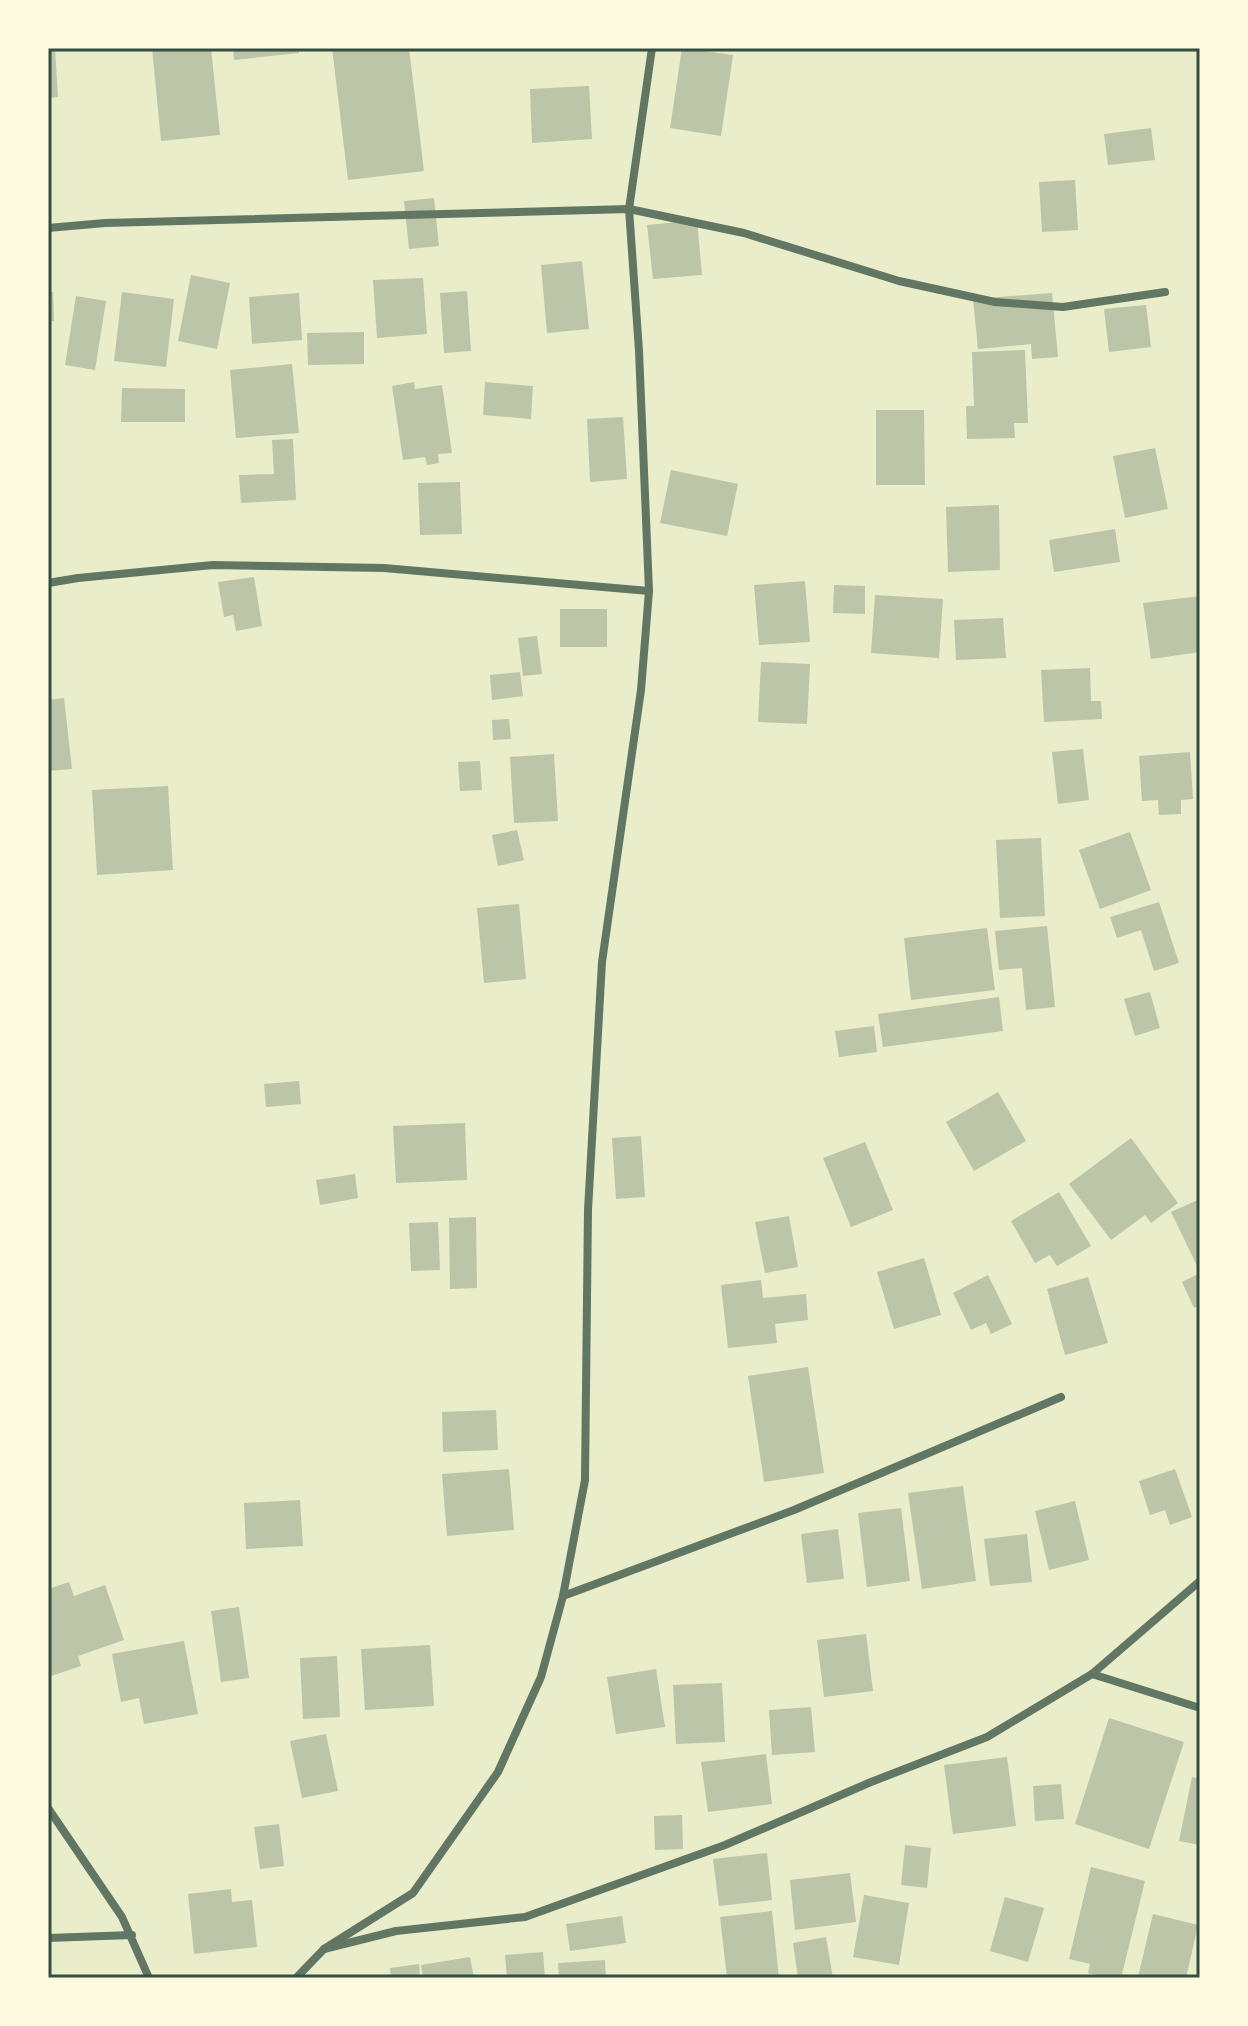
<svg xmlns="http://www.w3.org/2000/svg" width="1248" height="2026" viewBox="0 0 1248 2026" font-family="'Titillium Web',sans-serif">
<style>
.building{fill:#bcc5a7}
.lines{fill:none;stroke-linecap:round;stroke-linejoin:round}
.minor{stroke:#617663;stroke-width:8}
.neatline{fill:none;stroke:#344e41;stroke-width:3}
</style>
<rect width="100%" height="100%" fill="#e9edc9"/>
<g class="building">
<polygon points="48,48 55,48 58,97 48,98"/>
<polygon points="152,48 211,48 220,135 161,141"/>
<polygon points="233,48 299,48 299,53 234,60"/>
<polygon points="332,48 409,48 424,171 348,180"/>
<polygon points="682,48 733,55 721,136 670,128"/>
<polygon points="589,86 592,139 532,143 530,89"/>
<polygon points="1151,128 1155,160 1108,165 1104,134"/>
<polygon points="1075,180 1078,230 1042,232 1039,182"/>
<polygon points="434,198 439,246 409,249 404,201"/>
<polygon points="697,220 702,275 653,279 647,225"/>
<polygon points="582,261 589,329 547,333 541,265"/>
<polygon points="191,275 230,283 217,349 178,341"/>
<polygon points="423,278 427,334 377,338 373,280"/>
<polygon points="467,291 471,351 444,353 440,293"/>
<polygon points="48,292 53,292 54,321 48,321"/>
<polygon points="122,292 174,299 166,367 114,361"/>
<polygon points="299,293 302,340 252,344 249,297"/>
<polygon points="1052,293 1058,357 1032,359 1031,344 978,349 973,299"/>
<polygon points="76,296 106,301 95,370 65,365"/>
<polygon points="1146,305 1151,347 1109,352 1104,309"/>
<polygon points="364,332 364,364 308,365 307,333"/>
<polygon points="1025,350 1028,423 1014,423 1015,438 967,439 966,406 974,406 972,352"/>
<polygon points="292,364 299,433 236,438 230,370"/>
<polygon points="414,382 415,389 442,385 452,453 438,454 439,463 427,465 425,457 403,460 392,386"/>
<polygon points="485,382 533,386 531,419 483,415"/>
<polygon points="122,388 185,389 185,422 121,422"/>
<polygon points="876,410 924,410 925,485 876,485"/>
<polygon points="623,417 627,479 590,482 587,419"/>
<polygon points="293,439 296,500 241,503 239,475 274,474 272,440"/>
<polygon points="1155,448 1168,509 1125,518 1113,456"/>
<polygon points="671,470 738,484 727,536 660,523"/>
<polygon points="460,482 462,534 420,535 418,483"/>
<polygon points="999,505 1000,570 948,572 946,507"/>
<polygon points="1115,529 1120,562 1054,572 1049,540"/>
<polygon points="254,577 262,626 236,631 233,615 224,617 218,582"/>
<polygon points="805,581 810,642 759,645 754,585"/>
<polygon points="834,585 865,586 865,614 833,613"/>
<polygon points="875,595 943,599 939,658 871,653"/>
<polygon points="1200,596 1200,652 1151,659 1143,603"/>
<rect x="560" y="609" width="47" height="38"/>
<polygon points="1003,618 1006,658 956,660 954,620"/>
<polygon points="537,636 542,674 523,676 518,638"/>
<polygon points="761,662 810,664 807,724 758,722"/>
<polygon points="1090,668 1091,701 1101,701 1102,719 1044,722 1041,670"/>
<polygon points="520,672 523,696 492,700 490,675"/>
<polygon points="64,698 72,769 48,771 48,700"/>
<polygon points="509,719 511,739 493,740 492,720"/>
<polygon points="1083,749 1089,800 1058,804 1052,752"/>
<polygon points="1190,752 1193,799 1181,800 1181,814 1159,815 1158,800 1142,801 1139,756"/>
<polygon points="554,754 558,821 514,823 510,757"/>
<polygon points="480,761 482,790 460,791 458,762"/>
<polygon points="168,786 173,870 97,875 92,790"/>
<polygon points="517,830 524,860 498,866 492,835"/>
<polygon points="1130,832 1151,890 1100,909 1079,850"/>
<polygon points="1041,838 1045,916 1000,918 996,840"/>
<polygon points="1159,902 1179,963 1154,971 1141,930 1117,938 1110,917"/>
<polygon points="519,904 526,979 484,983 477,908"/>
<polygon points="1047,926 1055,1007 1026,1010 1022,968 999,970 995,931"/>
<polygon points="987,928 995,990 911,1000 904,938"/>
<polygon points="1150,992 1160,1028 1135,1036 1124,999"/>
<polygon points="999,997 1003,1031 883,1047 878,1014"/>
<polygon points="874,1026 877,1052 839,1057 835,1031"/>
<polygon points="299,1081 301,1104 266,1107 264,1084"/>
<polygon points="998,1092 1026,1141 974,1171 946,1122"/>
<polygon points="465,1123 467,1180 396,1183 393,1126"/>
<polygon points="641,1136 645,1197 616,1199 612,1138"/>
<polygon points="1131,1138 1178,1203 1151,1223 1145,1215 1111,1240 1069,1184"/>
<polygon points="865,1142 893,1210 851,1227 823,1158"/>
<polygon points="355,1174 358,1198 320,1205 316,1180"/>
<polygon points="1059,1192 1091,1246 1057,1266 1050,1255 1035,1263 1011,1221"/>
<polygon points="1200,1199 1200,1272 1171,1212"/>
<polygon points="789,1216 798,1267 765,1273 755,1222"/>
<polygon points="476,1217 477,1288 450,1289 449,1218"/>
<polygon points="438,1222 440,1270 411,1271 409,1223"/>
<polygon points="924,1258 941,1315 894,1329 877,1272"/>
<polygon points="1200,1273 1200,1305 1194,1308 1182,1282"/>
<polygon points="988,1275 1012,1324 991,1334 986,1323 971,1330 953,1293"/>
<polygon points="1088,1277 1108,1343 1065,1355 1047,1289"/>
<polygon points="761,1280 763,1298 806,1294 808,1320 775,1324 777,1343 728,1348 721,1285"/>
<polygon points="808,1367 824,1473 764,1482 748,1376"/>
<polygon points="496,1410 498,1450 443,1452 442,1412"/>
<polygon points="509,1469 514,1530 447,1536 442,1474"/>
<polygon points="1175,1469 1192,1517 1170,1525 1165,1510 1150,1515 1139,1481"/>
<polygon points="963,1486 976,1581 922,1589 908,1493"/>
<polygon points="300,1500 303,1546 246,1549 244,1503"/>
<polygon points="1075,1501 1089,1560 1049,1570 1035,1511"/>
<polygon points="901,1508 910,1581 867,1587 858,1513"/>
<polygon points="838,1529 844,1579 807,1583 801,1534"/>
<polygon points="1027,1534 1032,1582 990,1586 984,1539"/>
<polygon points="69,1582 74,1596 105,1585 124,1640 78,1656 81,1666 48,1677 48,1589"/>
<polygon points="239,1607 249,1678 221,1682 211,1611"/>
<polygon points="866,1634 873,1691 824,1697 817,1640"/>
<polygon points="184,1641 198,1714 144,1724 139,1698 121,1702 112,1654"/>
<polygon points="430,1645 434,1706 365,1710 361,1649"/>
<polygon points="337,1656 340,1717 303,1719 300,1658"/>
<polygon points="656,1669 665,1727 616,1734 607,1677"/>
<polygon points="722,1683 725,1742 676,1744 673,1685"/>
<polygon points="811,1707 815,1752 772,1755 769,1710"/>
<polygon points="1109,1718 1184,1742 1149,1849 1075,1824"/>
<polygon points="326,1734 338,1791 302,1798 290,1741"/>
<polygon points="766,1754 772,1804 708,1812 701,1762"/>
<polygon points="1007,1757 1016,1826 953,1834 944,1765"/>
<polygon points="1192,1777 1200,1779 1200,1845 1179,1841"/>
<polygon points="1061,1784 1064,1819 1035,1821 1033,1786"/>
<polygon points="682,1815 683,1849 655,1850 654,1816"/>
<polygon points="279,1824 284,1866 260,1869 254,1827"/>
<polygon points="905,1845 931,1848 927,1888 901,1885"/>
<polygon points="767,1853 772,1900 719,1906 713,1859"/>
<polygon points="1091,1867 1145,1881 1121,1978 1109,1978 1088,1973 1090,1964 1069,1959"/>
<polygon points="850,1873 856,1922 795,1930 790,1880"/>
<polygon points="231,1889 232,1902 252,1900 257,1947 194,1954 188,1894"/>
<polygon points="864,1895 909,1903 899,1965 853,1957"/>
<polygon points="1005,1897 1044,1908 1028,1962 990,1951"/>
<polygon points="772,1911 779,1978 727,1978 720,1917"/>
<polygon points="1153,1914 1198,1925 1186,1978 1138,1977"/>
<polygon points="622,1916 626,1943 570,1951 566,1924"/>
<polygon points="826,1937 833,1978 798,1978 793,1943"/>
<polygon points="543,1952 545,1978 507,1978 505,1955"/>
<polygon points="470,1957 474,1978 423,1978 421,1965"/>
<polygon points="605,1960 606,1978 559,1978 558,1963"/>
<polygon points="419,1964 420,1978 391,1978 390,1968"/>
</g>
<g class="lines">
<g class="minor">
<polyline points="48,228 105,223 629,209 744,233 899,281 995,302 1063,307 1165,292"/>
<polyline points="48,583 78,578 213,565 384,568 649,591"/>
<polyline points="563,1596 794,1510 1061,1397"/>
<polyline points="1092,1674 1200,1708"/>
<polyline points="48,1808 122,1917 149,1978"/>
<polyline points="48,1938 132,1935"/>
<polyline points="324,1949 413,1893 498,1772 541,1677 563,1596 585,1480 588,1210 602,962 641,690 649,591 639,351 629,209 652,48"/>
<polyline points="296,1978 324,1949 396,1931 525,1917 725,1845 871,1782 987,1737 1092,1674 1200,1581"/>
</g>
</g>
<rect width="1248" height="2026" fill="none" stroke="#fefae0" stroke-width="100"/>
<rect x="50" y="50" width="1148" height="1926" class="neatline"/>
</svg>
